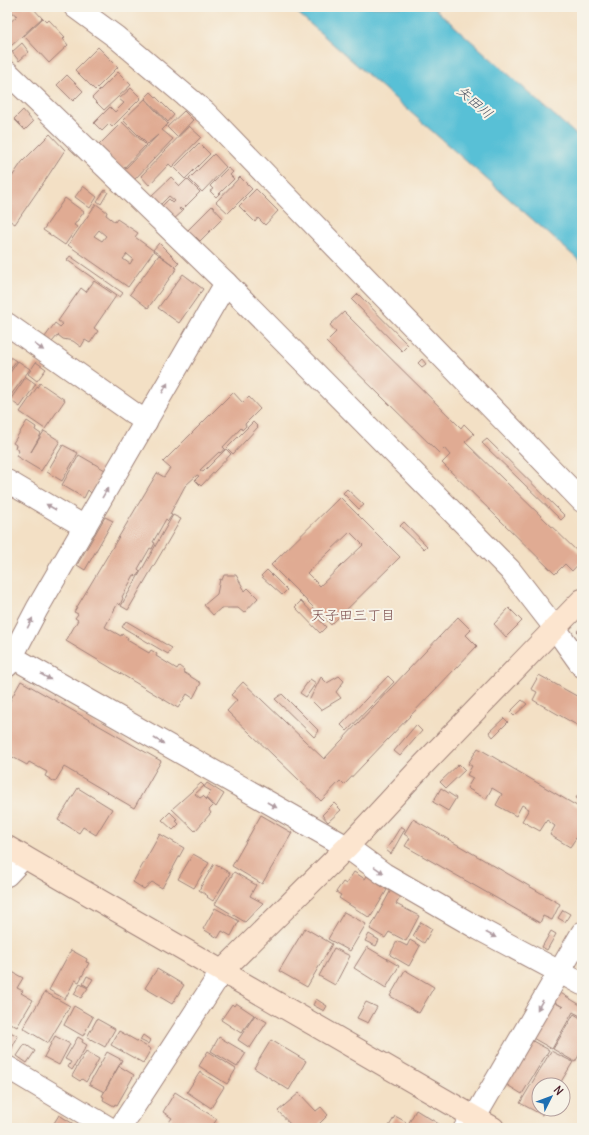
<svg xmlns="http://www.w3.org/2000/svg" width="589" height="1135" viewBox="0 0 589 1135" font-family="Delius,'Klee One',sans-serif">
<style>
.water{fill:#59c0d6;stroke:#527080}
.building{fill:#e0ab93;fill-rule:evenodd}
.lines{fill:none;stroke-linecap:round;stroke-linejoin:round}
.street-casing{stroke:#9e8078;stroke-width:24}
.secondary-casing{stroke:#9e8078;stroke-width:24}
.street{stroke:#fff;stroke-width:22}
.secondary{stroke:#fce5cf;stroke-width:22}
.oneway{fill:#ae9aa0}
.labels{text-anchor:middle;dominant-baseline:central;stroke-width:4;stroke-linejoin:round;paint-order:stroke}
.water-label{font-size:14px;font-style:italic;fill:#4f5767;stroke:#f7f3e8}
.neighbourhood-label{font-size:14px;fill:#7e504f;stroke:#f7f3e8}
</style>
<rect width="100%" height="100%" fill="#f7f3e8"/>
<filter id="ink" filterUnits="userSpaceOnUse"><feTurbulence type="fractalNoise" baseFrequency=".025" numOctaves="2"/><feDisplacementMap in="SourceGraphic" scale="8" xChannelSelector="R" yChannelSelector="G"/><feConvolveMatrix kernelMatrix="1 2 1 2 8 2 1 2 1" color-interpolation-filters="sRGB"/></filter>
<filter id="wash" filterUnits="userSpaceOnUse"><feTurbulence type="fractalNoise" baseFrequency=".012" numOctaves="4" result="noise"/><feDisplacementMap in="SourceGraphic" scale="16" xChannelSelector="R" yChannelSelector="G"/><feGaussianBlur stdDeviation="0.9" result="paint"/><feColorMatrix in="noise" values="0 0 0 0 0 0 0 0 0 0 0 0 0 0 0 0 0 1.4 0 .05"/><feComposite in="paint" operator="in"/></filter>
<g filter="url(#wash)">
<rect width="100%" height="100%" fill="#f3e0c5"/>
<polygon class="water" points="291,7 433,7 582,140 582,263"/>
<g id="blocks">
<g class="building">
<polygon points="7,7 32,7 42,18 11,46 7,42 7,25 17,16 12,12 7,17"/>
<polygon points="43,18 47,22 49,20 65,37 63,39 68,45 49,63 24,36"/>
<polygon points="22,43 29,52 19,61 12,52"/>
<polygon points="98,47 118,67 95,90 75,70"/>
<polygon points="118,72 131,85 104,110 92,98"/>
<polygon points="67,75 83,91 73,101 57,85"/>
<polygon points="131,88 141,98 112,127 109,124 102,131 94,123 110,107 115,112 124,103 119,99"/>
<polygon points="151,92 174,115 168,122 145,98"/>
<polygon points="145,99 168,124 162,130 173,139 134,180 124,170 158,135 147,144 123,120"/>
<polygon points="23,110 33,122 25,130 14,119"/>
<polygon points="184,111 193,120 177,137 167,127"/>
<polygon points="122,122 146,145 122,170 98,146"/>
<polygon points="189,126 201,137 172,167 169,164 149,185 141,176"/>
<polygon points="50,134 65,150 46,179 15,224 7,219 7,184 22,162"/>
<polygon points="199,143 210,154 185,179 174,168"/>
<polygon points="214,154 226,167 202,192 189,179"/>
<polygon points="228,168 233,172 230,175 234,179 216,197 210,191 213,189 210,186"/>
<polygon points="171,177 180,186 187,179 200,192 182,210 180,208 179,209 182,212 172,221 160,208 169,199 173,203 175,201 169,196 159,206 150,197"/>
<polygon points="240,177 252,189 228,213 216,202"/>
<polygon points="83,186 97,197 90,208 75,197"/>
<polygon points="256,189 278,211 265,225 258,218 255,222 239,206"/>
<polygon points="105,190 108,192 101,204 97,201"/>
<polygon points="65,198 84,212 74,225 77,227 65,245 43,230"/>
<path d="M96,204L107,212L106,215L115,222L117,219L138,233L135,237L154,251L128,287L68,245ZM99,230L106,236L102,241L94,236ZM127,254L133,259L130,264L123,259Z"/>
<polygon points="212,206 223,218 200,241 196,237 194,240 186,232"/>
<polygon points="159,243 179,263 175,267 177,268 148,308 130,294 159,255 173,265 153,250"/>
<polygon points="70,256 123,293 120,297 67,260"/>
<polygon points="183,274 203,289 179,323 158,308"/>
<polygon points="94,281 116,296 94,328 98,331 90,343 85,340 81,347 73,341 63,339 58,335 52,342 45,337 55,323 60,327 63,324 58,321 81,288 86,292"/>
<polygon points="358,294 408,345 402,351 352,300"/>
<polygon points="344,312 461,428 464,424 474,434 465,442 582,556 582,560 572,571 565,564 555,574 442,463 450,455 444,448 439,453 326,342 336,332 330,325"/>
<polygon points="7,355 16,361 7,374"/>
<polygon points="422,359 426,364 422,367 418,363"/>
<polygon points="18,361 30,369 8,399 7,398 7,377"/>
<polygon points="36,362 46,369 37,381 28,374"/>
<polygon points="26,377 36,384 20,407 10,400"/>
<polygon points="40,383 65,400 45,429 20,412"/>
<polygon points="233,392 243,403 249,397 260,409 245,424 246,426 242,430 241,428 223,447 225,449 220,453 219,452 200,470 203,472 226,449 231,454 201,486 195,480 199,476 197,475 185,486 170,514 172,515 168,521 166,519 153,542 155,543 152,549 150,548 138,569 140,571 137,576 134,575 122,597 123,598 120,605 118,603 105,627 121,636 122,634 128,638 127,640 149,653 151,650 157,654 156,656 177,669 179,666 184,670 183,672 201,683 193,698 187,694 178,708 66,641 78,620 75,618 78,614 74,612 157,473 164,477 170,468 163,462"/>
<polygon points="27,421 36,427 35,430 41,434 31,452 44,431 60,441 41,471 16,456 19,451 15,448 16,445 13,443"/>
<polygon points="253,422 258,427 233,454 227,448"/>
<polygon points="487,439 565,516 561,520 482,443"/>
<polygon points="63,445 78,453 62,481 47,472"/>
<polygon points="79,455 105,470 91,493 88,490 84,498 62,485"/>
<polygon points="347,489 364,505 359,509 343,493"/>
<path d="M340,497L400,557L331,625L271,565ZM350,532L363,545L320,586L307,573Z"/>
<polygon points="173,515 181,519 128,610 121,606"/>
<polygon points="105,517 113,521 85,570 77,565"/>
<polygon points="404,522 427,546 424,549 400,526"/>
<polygon points="267,570 287,590 282,595 261,576"/>
<polygon points="224,575 236,575 245,591 248,588 258,598 244,613 238,608 221,608 213,615 204,605 217,594 220,579 222,580"/>
<polygon points="301,601 326,627 320,633 295,607"/>
<polygon points="509,608 522,621 506,637 494,624"/>
<polygon points="458,617 471,630 466,635 477,646 344,785 340,781 321,801 227,711 237,700 231,695 243,682 324,759"/>
<polygon points="126,621 172,648 168,654 122,627"/>
<polygon points="582,627 582,636 577,631"/>
<polygon points="539,675 582,699 582,728 533,700 537,692 531,689"/>
<polygon points="339,676 344,681 336,692 341,698 321,710 310,699 321,677 327,683"/>
<polygon points="388,676 394,682 347,731 341,725"/>
<polygon points="310,679 316,683 306,697 300,693"/>
<polygon points="21,681 161,761 134,808 64,767 55,782 45,776 47,772 29,762 27,765 7,754 7,706"/>
<polygon points="282,694 319,731 314,737 275,699"/>
<polygon points="522,700 527,704 514,716 510,712"/>
<polygon points="504,718 508,722 493,737 489,732"/>
<polygon points="416,725 422,731 400,756 394,751"/>
<polygon points="478,748 582,809 582,842 576,838 570,847 550,835 555,826 547,820 540,831 522,821 529,809 522,805 516,816 496,805 502,794 492,788 486,799 467,788 473,778 467,775 472,766 468,764"/>
<polygon points="459,764 465,770 446,788 440,782"/>
<polygon points="201,783 204,786 195,794 200,798 203,796 213,806 209,810 211,813 195,831 172,809"/>
<polygon points="207,783 224,794 216,807 206,798 211,791 204,787"/>
<polygon points="78,788 112,809 96,835 83,827 79,833 58,820"/>
<polygon points="441,788 456,798 448,811 433,802"/>
<polygon points="582,789 582,802 576,798"/>
<polygon points="334,803 341,810 328,822 322,815"/>
<polygon points="170,812 177,819 175,820 179,824 173,830 162,820"/>
<polygon points="261,815 292,833 262,884 232,866"/>
<polygon points="413,819 560,904 552,920 543,916 540,923 405,846 410,838 404,834"/>
<polygon points="401,826 405,829 391,854 386,850"/>
<polygon points="160,834 184,848 162,888 152,882 144,889 133,882"/>
<polygon points="582,844 582,853 578,851"/>
<polygon points="193,854 209,863 194,888 178,879"/>
<polygon points="214,864 230,873 213,901 207,897 208,896 199,890"/>
<polygon points="234,872 256,885 250,896 263,903 245,922 215,904"/>
<polygon points="354,872 365,879 367,876 387,890 370,918 339,898 341,895 336,892 343,882 346,884"/>
<polygon points="391,890 401,896 396,904 419,916 406,941 389,932 385,938 370,929"/>
<polygon points="215,908 239,921 231,936 222,931 218,938 203,929"/>
<polygon points="563,910 570,914 565,922 558,918"/>
<polygon points="344,912 366,924 350,951 328,939"/>
<polygon points="421,922 432,929 424,943 413,936"/>
<polygon points="305,928 332,944 307,987 279,971"/>
<polygon points="551,931 556,934 547,950 542,947"/>
<polygon points="369,934 379,940 376,946 365,941"/>
<polygon points="410,940 420,946 409,966 390,955 397,941 407,946"/>
<polygon points="367,947 399,966 386,988 354,968"/>
<polygon points="334,948 350,956 335,985 319,976"/>
<polygon points="71,950 87,959 86,962 89,963 79,982 75,980 65,999 49,990"/>
<polygon points="7,969 23,978 17,988 23,991 21,993 33,1000 17,1027 8,1022 10,1019 7,1018"/>
<polygon points="157,969 184,985 172,1004 145,988"/>
<polygon points="405,970 434,987 419,1013 390,996"/>
<polygon points="87,976 93,979 88,987 83,984"/>
<polygon points="80,984 88,988 81,998 74,994"/>
<polygon points="45,992 70,1006 48,1043 23,1028"/>
<polygon points="559,992 582,1006 582,1017 573,1012 552,1049 531,1037 552,1001 563,1007 553,1001"/>
<polygon points="316,999 327,1006 324,1011 313,1005"/>
<polygon points="366,1002 377,1007 368,1023 357,1018"/>
<polygon points="236,1003 254,1015 241,1033 221,1020 232,1004 234,1006"/>
<polygon points="74,1006 93,1017 83,1036 64,1025"/>
<polygon points="574,1014 582,1019 582,1050 575,1062 553,1049"/>
<polygon points="255,1015 267,1022 250,1048 238,1040"/>
<polygon points="97,1019 115,1029 105,1047 87,1037"/>
<polygon points="119,1031 151,1049 143,1063 111,1045"/>
<polygon points="10,1032 18,1036 11,1050 7,1048 7,1038"/>
<polygon points="143,1035 150,1040 148,1044 140,1040"/>
<polygon points="55,1036 70,1044 59,1065 44,1057"/>
<polygon points="78,1037 83,1040 82,1042 87,1045 72,1070 68,1067 71,1062 65,1059"/>
<polygon points="219,1037 246,1053 237,1067 211,1051"/>
<polygon points="529,1039 549,1050 522,1094 504,1083"/>
<polygon points="271,1040 306,1061 289,1090 254,1068"/>
<polygon points="25,1044 35,1051 27,1063 17,1056"/>
<polygon points="86,1051 99,1059 86,1082 82,1079 80,1081 72,1076"/>
<polygon points="208,1051 236,1069 227,1084 199,1066"/>
<polygon points="551,1051 573,1062 559,1085 539,1085 539,1109 545,1109 542,1115 520,1103"/>
<polygon points="107,1052 122,1060 104,1092 89,1084"/>
<polygon points="119,1066 134,1075 117,1105 115,1104 114,1106 103,1100 104,1097 102,1096"/>
<polygon points="200,1072 224,1087 211,1108 187,1092"/>
<polygon points="175,1092 217,1119 211,1128 179,1128 169,1122 172,1118 163,1112"/>
<polygon points="299,1093 316,1111 321,1107 328,1115 319,1124 321,1126 319,1128 287,1128 291,1125 278,1111"/>
<polygon points="416,1110 442,1126 441,1128 406,1128"/>
<polygon points="59,1115 80,1128 51,1128"/>
<polygon points="395,1116 406,1122 403,1128 388,1128"/>
</g>
</g>
</g>
<g filter="url(#ink)">
<use href="#blocks" fill-opacity="0" stroke="#9e8078" stroke-width="1"/>
<g class="lines">
<defs>
<g id="street">
<polyline points="75,7 116,37 206,113 582,501"/>
<polyline points="7,72 226,283 510,570 555,628 582,666"/>
<polyline points="7,324 146,422"/>
<polyline points="7,481 85,527"/>
<polyline points="7,654 347,847 384,874 479,929 582,984"/>
<polyline points="7,666 37,609 226,283"/>
<polyline points="7,875 24,857"/>
<polyline points="7,1067 109,1128"/>
<polyline points="120,1128 222,971"/>
<polyline points="465,1128 475,1117 582,933"/>
</g>
<g id="secondary">
<polyline points="7,847 493,1128"/>
<polyline points="222,971 347,847 422,766 582,600"/>
</g>
</defs>
<use href="#street" class="street-casing"/>
<use href="#secondary" class="secondary-casing"/>
<use href="#street" class="street"/>
<use href="#secondary" class="secondary"/>
</g>
<defs><path id="oneway-solid" d="M-6-.8H1V-3.2L6.5 0L1 3.2V.8H-6Z"/></defs>
<g class="oneway">
<use href="#oneway-solid" transform="translate(39 347) rotate(35)"/>
<use href="#oneway-solid" transform="translate(165 388) rotate(-61)"/>
<use href="#oneway-solid" transform="translate(105 493) rotate(-60)"/>
<use href="#oneway-solid" transform="translate(51 507) rotate(-150)"/>
<use href="#oneway-solid" transform="translate(30 623) rotate(-63)"/>
<use href="#oneway-solid" transform="translate(46 677) rotate(30)"/>
<use href="#oneway-solid" transform="translate(159 741) rotate(30)"/>
<use href="#oneway-solid" transform="translate(272 805) rotate(30)"/>
<use href="#oneway-solid" transform="translate(379 870) rotate(35)"/>
<use href="#oneway-solid" transform="translate(491 935) rotate(28)"/>
<use href="#oneway-solid" transform="translate(540 1005) rotate(120)"/>
</g>
</g>
<g class="labels">
<g class="water-label">
<text transform="translate(475 102) rotate(41)">矢田川</text>
</g>
<g class="neighbourhood-label">
<text x="353" y="615">天子田三丁目</text>
</g>
</g>
<rect width="589" height="1135" fill="none" stroke="#f7f3e8" stroke-width="24"/>
<g transform="translate(551 1097) rotate(48)"><circle r="19" fill="#f7f3e8" stroke="#b29e9c"/>
<path d="M0-3L7 15L0 10L-7 15Z" fill="#1f6fb2"/>
<text y="-6" font-size="11" font-weight="bold" text-anchor="middle" fill="#4a1f2b">N</text>
</g>
</svg>
